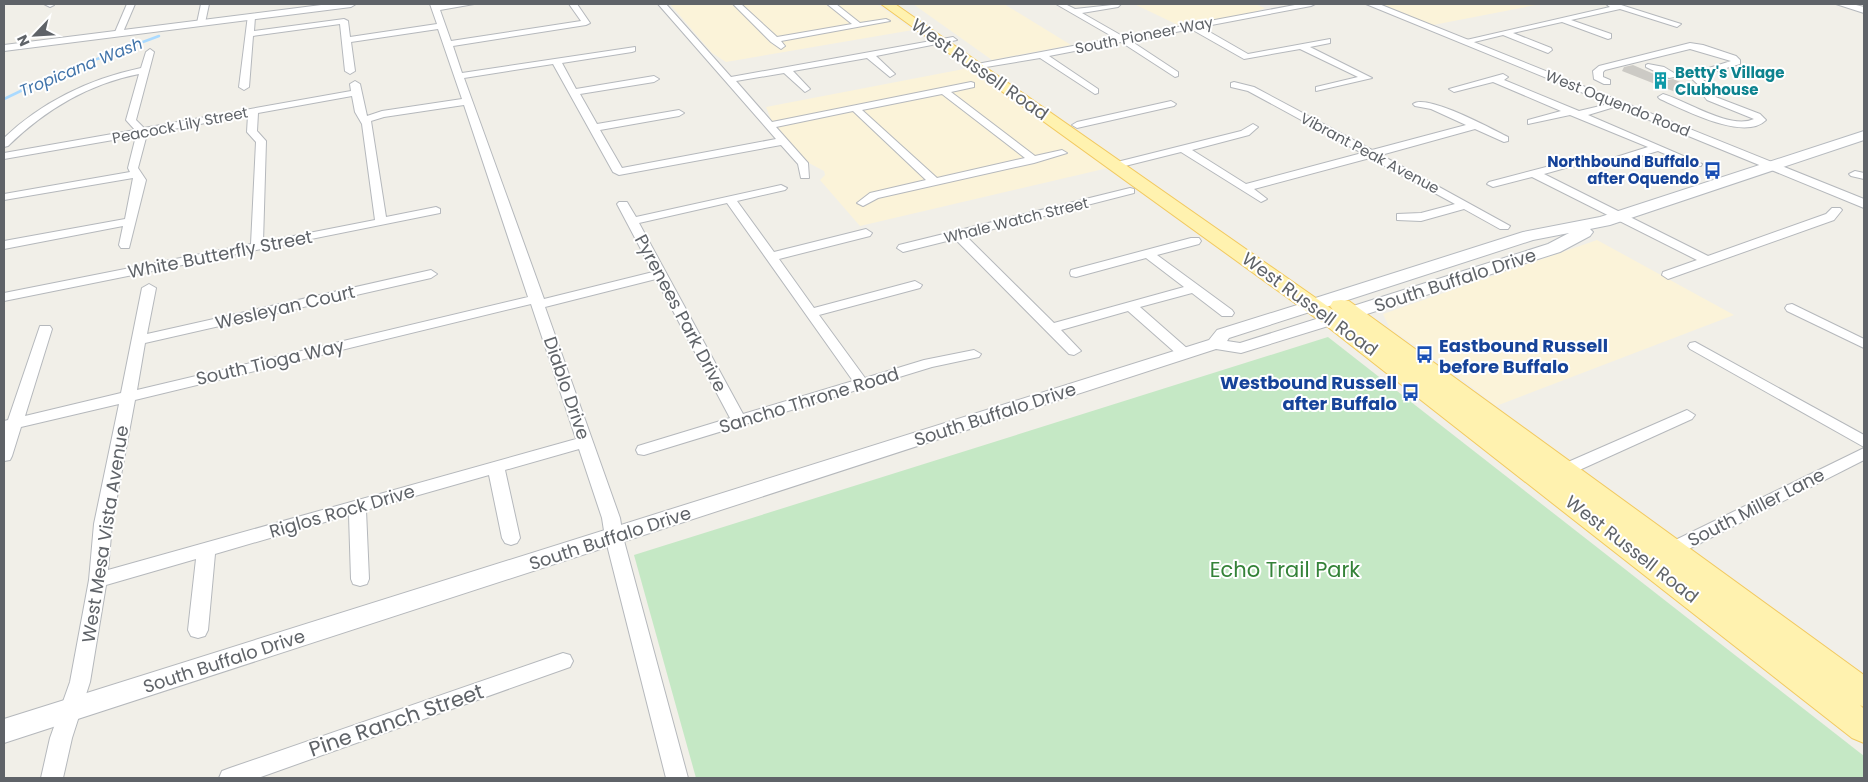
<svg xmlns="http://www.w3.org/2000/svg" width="1868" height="782" viewBox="0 0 1868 782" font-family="Poppins,sans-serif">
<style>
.green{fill:#c5e8c5}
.sand{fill:#fbf3d9}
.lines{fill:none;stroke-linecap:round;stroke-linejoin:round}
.stream{stroke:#aadaff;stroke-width:2.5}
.building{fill:#cccac5}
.pedestrian-casing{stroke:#b5b8bc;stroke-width:2}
.minor-casing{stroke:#b5b8bc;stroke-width:2}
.tertiary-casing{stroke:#b5b8bc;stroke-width:2}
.secondary-casing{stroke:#b6babf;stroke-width:2}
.primary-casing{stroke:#f2c960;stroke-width:2}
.pedestrian{fill:#fff;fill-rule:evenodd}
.minor{fill:#fff;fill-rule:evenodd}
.tertiary{fill:#fff;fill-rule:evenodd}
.secondary{fill:#fff;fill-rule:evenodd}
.primary{fill:#fff2af;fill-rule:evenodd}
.labels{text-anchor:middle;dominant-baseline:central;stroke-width:4;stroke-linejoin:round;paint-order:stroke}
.far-street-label{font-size:15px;fill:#5f6368;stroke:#fff}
.far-culture-label{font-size:15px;font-weight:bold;fill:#0d838f;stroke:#fff;text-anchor:start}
.far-transit-label{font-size:15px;font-weight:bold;fill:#164399;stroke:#fff;text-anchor:end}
.far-water-label{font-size:16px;font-style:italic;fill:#4174aa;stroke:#fff}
.street-label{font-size:18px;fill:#5f6368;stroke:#fff}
.transit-label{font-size:18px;font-weight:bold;fill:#164399;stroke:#fff;text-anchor:start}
.near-park-label{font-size:21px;fill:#348238;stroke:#fff}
.near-street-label{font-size:21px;fill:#5f6368;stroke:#fff}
</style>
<rect width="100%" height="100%" fill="#f1efe8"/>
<polygon class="green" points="1328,337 1864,756 1864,778 696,778 634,555"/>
<g class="sand">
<polygon points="670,4 877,4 913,30 726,62 712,53"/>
<polygon points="913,4 1004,4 1071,45 992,60"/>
<polygon points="1134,4 1255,4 1265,8 1250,14 1178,25"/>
<polygon points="1380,4 1541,4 1433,25"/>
<polygon points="969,68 991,79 1108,168 860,226 820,180 825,175 824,171 807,162 772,122 766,107"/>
<polygon points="1597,240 1734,315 1496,406 1443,365 1390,329 1383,314"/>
</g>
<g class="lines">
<polyline class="stream" points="4,99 54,75 159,36"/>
</g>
<polygon class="building" points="1633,65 1668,80 1673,79 1695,88 1678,93 1622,71 1624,67"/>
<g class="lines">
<defs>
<polygon id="pedestrian" points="1648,64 1664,67 1679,76 1669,78 1646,67 1646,65"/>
<g id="minor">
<polygon points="44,4 53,4 54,5 50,7"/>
<polygon points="127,4 135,4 123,32 116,34 115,32"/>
<polygon points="201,4 209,4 205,23 201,25 197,23"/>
<path d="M430,4H474L440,10L451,41L581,21L569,4H577L590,23L586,25L453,46L462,73L635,47V51L632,52L562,63L576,89L654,76L659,79L654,82L580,94L597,124L679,110L684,113L679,116L600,130L622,168L776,139L658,4H666L731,77L953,37L957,40L876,56L895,74L890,77L867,58L793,71L810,89L805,92L784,73L736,81L772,122L971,82L974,83V87L951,92L1035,156L1062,150L1067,153L1034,163L878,198L863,206L857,203L870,193L926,180L853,111L776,127L808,163L809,178H801L798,164L781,145L619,175L613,172L553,64L464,78L544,299L653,272L617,204L619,202H627L636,217L781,185L787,188L785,190L737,201L774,252L866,229L872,233L870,236L779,259L814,308L915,281L922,285L920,288L819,315L865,378L924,360L974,350L981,354L979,357L932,367L644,455L638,454L636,450L638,446L730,418L656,279L545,307L620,518L623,537L688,778H666L605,537L602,518L579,449L505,470L520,538L517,543L511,545L505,543L502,538L489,475L366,510L369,579L367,584L360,586L353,584L351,579L349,515L215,554L208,630L205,636L198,638L191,636L188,630L196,559L106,585L90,682L72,738L63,778H41L50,738L70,682L89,580L94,524L119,404L21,427L12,456L10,460L4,461V421L8,420L40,326H50L52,329L25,416L121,393L142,288L149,284L156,288L147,334L431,270L437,274L431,278L145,343L137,390L528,297L464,105L384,117L371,121L386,217L436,207L440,209V213L4,301V293L251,244L256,142L247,132L248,115L147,134L138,168L146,180L129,248H121L119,245L123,226L4,249V241L125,219L133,178L4,200V194L130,172L128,168L136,136L4,159V153L135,130L126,120L139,74C88,84 45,110 8,146L4,147V138C42,102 89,79 141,68L146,52L150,49L154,52L136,120L144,128L351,91L350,84L355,81L360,84L367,116L382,111L462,99L438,29L351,42L355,71L350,74L345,71L340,24L253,36L249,87L244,90L239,87L248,15L255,17L254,31L344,19L348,21L350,37L437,24ZM942,94L1025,158L937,178L862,110ZM352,96L355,112L362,124L375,220L263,242L266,141L257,131L258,113ZM727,203L853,381L743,414L639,223ZM531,304L576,439L108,570L112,524L135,400Z"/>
<polygon points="733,4 741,4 777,37 852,24 827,4 836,4 860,23 886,19 890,21 781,41 785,46 781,49 771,42"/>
<polygon points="1056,4 1065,4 1075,9 1121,4 1118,7 1082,13 1124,37 1300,4 1315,4 1311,6 1201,27 1248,54 1330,39 1330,43 1310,47 1372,78 1316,91 1316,87 1358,77 1300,49 1244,59 1191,29 1131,41 1178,72 1178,76 1175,77 1121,42 1049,56 1098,89 1098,93 1095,94 1040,58 974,69 974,65 977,64 1115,38"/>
<polygon points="1606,4 1618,4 1681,24 1677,27 1620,9 1571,20 1611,34 1611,38 1608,39 1562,22 1513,33 1551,48 1552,50 1548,53 1503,35 1466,44 1462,41 1610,7"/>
<path d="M1690,43L1703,45L1736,56L1740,60V64L1699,76L1714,90L1713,96L1760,114L1766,120C1744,142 1683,109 1660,99L1658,97L1663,94C1687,101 1730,130 1754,119L1707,100L1703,95L1706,92L1691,78L1690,74L1731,61L1690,49L1605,70L1603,72V77L1610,80V84H1604L1594,79L1593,71L1599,66Z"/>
<polygon points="1503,74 1508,77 1504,80 1579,111 1621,101 1621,105 1588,115 1702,164 1701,166 1693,166 1658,151 1617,163 1613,162 1613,158 1648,147 1570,115 1528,124 1528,120 1561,111 1493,82 1454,92 1449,89"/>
<path d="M1234,82L1254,87L1372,150L1466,125L1431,109L1415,106L1413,104C1426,93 1492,129 1508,137V141L1504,142L1475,129L1381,155L1510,226L1508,229H1500L1464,209L1421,221L1397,220V214L1421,213L1455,204L1370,158L1254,189L1267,199L1261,202L1181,152L1117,168L1113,167V163L1241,131L1253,124L1258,127L1249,135L1192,150L1246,184L1362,153L1248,91L1231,87V83Z"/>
<polygon points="1171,101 1176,104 1174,106 1077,128 1072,125 1077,122"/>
<polygon points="1588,160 1592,161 1592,165 1569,167 1544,174 1708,256 1826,214 1832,208 1840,208 1842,210 1834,220 1668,279 1662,275 1663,272 1697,260 1532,177 1493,187 1487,184 1489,182 1569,161"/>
<polygon points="1855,171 1864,173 1864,179 1851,176 1849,174"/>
<polygon points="1130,188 1134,189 1134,193 966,236 1054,323 1184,287 1146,258 1076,277 1071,276 1070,273 1071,270 1191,238 1199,238 1201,241 1199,244 1157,255 1232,310 1234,313 1232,316 1222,316 1192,293 1140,307 1189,350 1191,353 1189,356 1179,356 1128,311 1061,330 1081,351 1074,355 1069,354 955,239 903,252 897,248 899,245"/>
<polygon points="1792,304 1864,339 1864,348 1787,311 1785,308 1787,305"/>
<polygon points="1695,342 1864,435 1864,447 1690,349 1688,346 1690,343"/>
<polygon points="1687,410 1695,415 1692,419 1564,477 1552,477 1550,473 1552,469"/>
<polygon points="1864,448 1864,460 1671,558 1665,560 1659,558 1656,553 1659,548"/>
<polygon points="563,653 570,655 573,661 570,667 258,778 219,778 222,771 230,768"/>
</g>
<g id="tertiary">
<polygon points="329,4 356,4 351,7 4,51 4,45"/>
<polygon points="1366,4 1379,4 1864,199 1864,208"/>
<polygon points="1836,4 1852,4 1864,7 1864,13"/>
<polygon points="1313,300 1319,301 1321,305 1319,309 1229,338 1227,341 1240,343 1332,314 1338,315 1341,319 1338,323 1241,353 1216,349 4,743 4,719 1209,340 1217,330"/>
</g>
<polygon id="secondary" points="1864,131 1864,140 1610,225 1590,229 1593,232 1590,236 1560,252 1342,322 1328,322 1325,318 1328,314 1548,244 1569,233 1533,240 1320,309 1306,309 1303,305 1306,301 1523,232 1600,217"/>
<polygon id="primary" points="881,4 895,4 1333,310 1330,306 1333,301 1341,300 1349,301 1864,675 1864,707 1860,705 1864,709 1864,743 1852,738 1324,324"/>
</defs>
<use href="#pedestrian" class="pedestrian-casing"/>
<use href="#minor" class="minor-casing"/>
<use href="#tertiary" class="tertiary-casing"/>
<use href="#secondary" class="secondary-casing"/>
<use href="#primary" class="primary-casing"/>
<use href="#pedestrian" class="pedestrian"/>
<use href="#minor" class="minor"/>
<use href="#tertiary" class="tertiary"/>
<use href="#secondary" class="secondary"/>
<use href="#primary" class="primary"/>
</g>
<defs>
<symbol id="building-bare" viewBox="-9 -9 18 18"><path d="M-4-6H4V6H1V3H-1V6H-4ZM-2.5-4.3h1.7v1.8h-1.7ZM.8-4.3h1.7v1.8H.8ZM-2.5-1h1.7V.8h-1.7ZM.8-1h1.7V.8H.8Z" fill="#0f9aa8" stroke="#fff" stroke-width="2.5" paint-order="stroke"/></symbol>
<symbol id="bus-bare" viewBox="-9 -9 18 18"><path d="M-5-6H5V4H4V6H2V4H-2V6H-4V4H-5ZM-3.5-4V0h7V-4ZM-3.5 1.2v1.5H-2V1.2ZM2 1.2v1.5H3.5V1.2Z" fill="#1a4fb4" stroke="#fff" stroke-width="2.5" paint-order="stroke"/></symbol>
</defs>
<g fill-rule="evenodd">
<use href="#building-bare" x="1648" y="68" width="25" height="25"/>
<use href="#bus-bare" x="1700" y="158" width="25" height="25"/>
<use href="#bus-bare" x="1412" y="342" width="25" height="25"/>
<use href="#bus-bare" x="1398" y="380" width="25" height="25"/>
</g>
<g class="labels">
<g class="far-street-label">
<text transform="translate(1144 35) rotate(-11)">South Pioneer Way</text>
<text transform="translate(1618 103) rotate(22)">West Oquendo Road</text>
<text transform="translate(180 125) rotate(-11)">Peacock Lily Street</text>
<text transform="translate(1370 153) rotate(28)">Vibrant Peak Avenue</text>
<text transform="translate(1016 220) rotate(-14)">Whale Watch Street</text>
</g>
<g class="far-culture-label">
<text x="1675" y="72">Betty's Village<tspan x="1675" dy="17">Clubhouse</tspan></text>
</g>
<g class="far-transit-label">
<text x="1699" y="161">Northbound Buffalo<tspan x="1699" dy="17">after Oquendo</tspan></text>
</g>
<g class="far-water-label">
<text transform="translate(81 67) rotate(-22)">Tropicana Wash</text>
</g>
<g class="street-label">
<text transform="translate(980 69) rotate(35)">West Russell Road</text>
<text transform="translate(220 254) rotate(-11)">White Butterfly Street</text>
<text transform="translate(1455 280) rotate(-18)">South Buffalo Drive</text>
<text transform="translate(1310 304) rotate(36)">West Russell Road</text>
<text transform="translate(285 307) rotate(-13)">Wesleyan Court</text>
<text transform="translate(681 313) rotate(62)">Pyrenees Park Drive</text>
<text transform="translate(270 362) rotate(-13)">South Tioga Way</text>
<text transform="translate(567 388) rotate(71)">Diablo Drive</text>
<text transform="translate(809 400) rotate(-17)">Sancho Throne Road</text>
<text transform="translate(995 414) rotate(-18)">South Buffalo Drive</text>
<text transform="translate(1756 507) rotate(-27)">South Miller Lane</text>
<text transform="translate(342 511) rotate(-16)">Riglos Rock Drive</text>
<text transform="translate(105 534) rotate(-81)">West Mesa Vista Avenue</text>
<text transform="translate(610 538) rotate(-18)">South Buffalo Drive</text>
<text transform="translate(1632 549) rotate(38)">West Russell Road</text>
<text transform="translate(224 661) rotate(-18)">South Buffalo Drive</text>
</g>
<g class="transit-label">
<text x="1439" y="345">Eastbound Russell<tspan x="1439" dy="21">before Buffalo</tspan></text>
<text x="1397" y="382" text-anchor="end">Westbound Russell<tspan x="1397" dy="21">after Buffalo</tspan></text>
</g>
<g class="near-park-label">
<text x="1285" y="569">Echo Trail Park</text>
</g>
<g class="near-street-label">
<text transform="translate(396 720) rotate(-19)">Pine Ranch Street</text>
</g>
</g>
<rect width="1868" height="782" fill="none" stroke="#5f6368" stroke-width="10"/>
<g transform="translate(35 35) rotate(245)" stroke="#ffffff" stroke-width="4" paint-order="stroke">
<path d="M0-4L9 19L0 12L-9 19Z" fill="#5f6368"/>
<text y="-8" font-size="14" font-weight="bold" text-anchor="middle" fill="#5f6368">N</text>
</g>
</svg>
